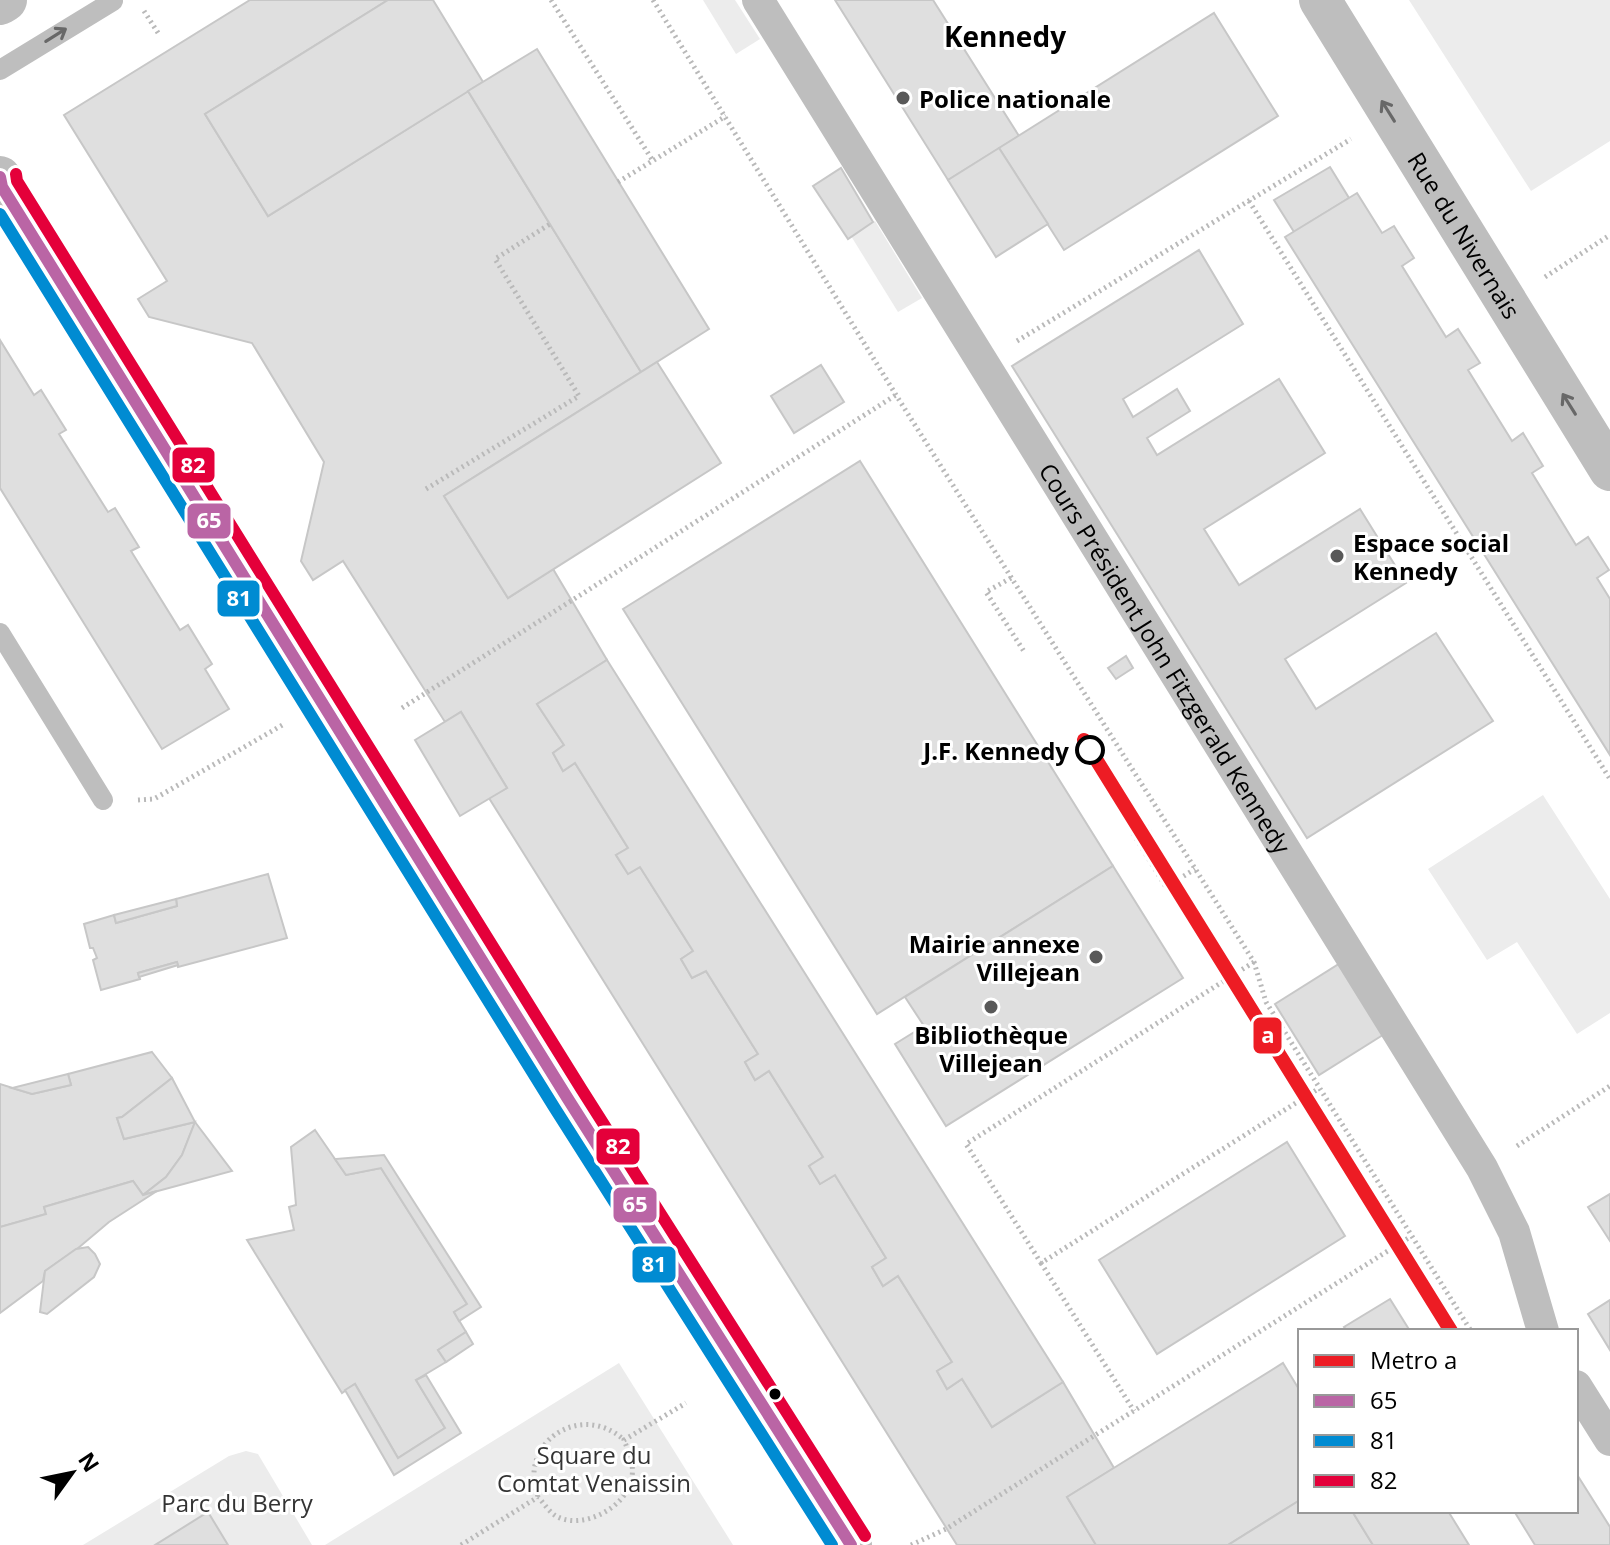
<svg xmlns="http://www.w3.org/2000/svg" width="1610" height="1545" viewBox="0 0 1610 1545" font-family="'Open Sans',sans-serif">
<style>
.green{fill:#ececec}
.building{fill:#dfdfdf;stroke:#c7c7c7;stroke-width:2}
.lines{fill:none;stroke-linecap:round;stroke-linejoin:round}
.path{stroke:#b9b9b9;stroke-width:5;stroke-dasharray:2 4;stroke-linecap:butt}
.service{stroke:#bebebe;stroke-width:20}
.pedestrian{stroke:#bebebe;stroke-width:32}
.minor{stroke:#bebebe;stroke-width:42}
.tertiary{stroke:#bebebe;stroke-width:44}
.bus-1-casing{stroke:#fff;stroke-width:18}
.bus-2-casing{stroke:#fff;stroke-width:18}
.bus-3-casing{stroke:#fff;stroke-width:18}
.bus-1{stroke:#ba65a5;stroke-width:12}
.bus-2{stroke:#008bd2;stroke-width:12}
.bus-3{stroke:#e4003a;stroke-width:12}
.metro-1-casing{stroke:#fff;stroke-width:20}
.metro-1{stroke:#ed1c24;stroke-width:14}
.oneway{stroke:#686868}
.poi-dot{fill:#595959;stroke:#fff;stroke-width:3}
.stop-dot{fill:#fff;stroke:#000;stroke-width:4}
.bus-dot{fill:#000;stroke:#fff;stroke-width:3}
.labels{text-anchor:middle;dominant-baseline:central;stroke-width:6;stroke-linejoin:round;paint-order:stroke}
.poi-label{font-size:24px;font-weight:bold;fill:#000;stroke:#fff;text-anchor:start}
.street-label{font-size:24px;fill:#000;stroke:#fff}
.stop-label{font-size:24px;font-weight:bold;fill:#000;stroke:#fff;text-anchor:end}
.park-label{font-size:24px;fill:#333;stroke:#fff}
.quarter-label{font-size:28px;font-weight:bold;fill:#000;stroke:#fff}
.line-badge{stroke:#fff;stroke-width:3}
.badge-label{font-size:22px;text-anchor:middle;font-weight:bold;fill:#fff}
</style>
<rect width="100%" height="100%" fill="#fff"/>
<g class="green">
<polygon points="703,0 735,0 760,39 736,54"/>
<polygon points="1409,0 1610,0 1610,141 1531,191"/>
<polygon points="875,221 922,298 898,312 851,236"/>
<polygon points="1543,795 1610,899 1610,1013 1577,1034 1517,942 1487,960 1428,869"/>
<polygon points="619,1363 733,1545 325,1545"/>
<polygon points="246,1451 258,1454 312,1545 83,1545 229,1456"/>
</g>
<g class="building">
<polygon points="250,0 388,0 205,114 268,216 468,91 641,372 444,496 508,598 553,569 607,660 537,704 564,745 553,753 563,771 575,763 628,848 616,855 628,874 640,867 693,951 681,959 692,978 706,971 758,1054 745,1062 755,1080 769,1071 823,1157 809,1166 820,1184 835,1175 886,1258 872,1267 883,1286 898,1276 952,1362 937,1371 947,1389 962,1379 992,1427 1063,1382 1114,1468 1067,1497 1096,1545 957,1545 489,798 507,788 461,712 445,722 343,561 313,580 301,561 324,462 252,343 149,317 138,299 167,281 64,115"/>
<polygon points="388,0 433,0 483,82 268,216 205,114"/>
<polygon points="835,0 933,0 1019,136 948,180"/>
<polygon points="1214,13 1278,116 1064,250 999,148"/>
<polygon points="537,49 709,329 641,372 468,91"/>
<polygon points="999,148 1048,224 996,257 948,180"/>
<polygon points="1330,167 1349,198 1294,232 1274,200"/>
<polygon points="841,168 873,222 848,239 813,186"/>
<polygon points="1357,193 1382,233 1394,226 1414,258 1402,266 1446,337 1458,329 1480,363 1468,370 1512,441 1523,433 1543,466 1532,473 1576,545 1588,537 1609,570 1597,578 1610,599 1610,755 1285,237"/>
<polygon points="1199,250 1243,324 1123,399 1133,417 1177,389 1190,411 1147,438 1157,455 1279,379 1325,453 1204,529 1239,585 1360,509 1406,583 1285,659 1316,709 1436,633 1493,721 1307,838 1012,366"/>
<polygon points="0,340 34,395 41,390 66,430 59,434 108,512 115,508 139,547 131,551 180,630 188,625 212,664 205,669 229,709 162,749 0,488"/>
<polygon points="657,362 721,463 508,598 444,496"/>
<polygon points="821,365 844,402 794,433 771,396"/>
<polygon points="860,461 1113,866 877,1014 623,609"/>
<polygon points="1126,656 1133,668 1116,679 1108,668"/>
<polygon points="607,660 1063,1382 992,1427 962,1379 947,1389 937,1371 952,1362 898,1276 883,1286 872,1267 886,1258 835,1175 820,1184 809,1166 823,1157 769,1071 755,1080 745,1062 758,1054 706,971 692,978 681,959 693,951 640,867 628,874 616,855 628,848 575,763 563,771 553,753 564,745 537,704"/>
<polygon points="461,712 507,788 460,816 415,740"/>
<polygon points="1113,866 1183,978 946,1126 895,1044 924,1026 905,997"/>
<polygon points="268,874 287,938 178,967 177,962 138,973 140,979 101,990 93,960 97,958 93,948 90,948 84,924 114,915 116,923 177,906 176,899"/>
<polygon points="176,899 177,906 116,923 114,915"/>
<polygon points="177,962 178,965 139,977 138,973"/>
<polygon points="1342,962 1386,1033 1319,1075 1275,1004"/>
<polygon points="152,1052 172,1078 122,1117 117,1118 124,1139 195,1122 182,1155 166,1177 143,1195 133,1181 44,1207 46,1214 0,1227 0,1084 32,1094 71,1085 68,1074"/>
<polygon points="68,1074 71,1085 32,1094 12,1088"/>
<polygon points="172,1078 195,1122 124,1139 117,1118 122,1117"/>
<polygon points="195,1122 232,1171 143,1195 166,1177 182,1155"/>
<polygon points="315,1130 346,1175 381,1168 467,1304 454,1312 466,1332 438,1350 446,1362 416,1380 445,1428 398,1458 355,1384 342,1393 247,1240 294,1230 289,1207 296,1205 291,1147"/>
<polygon points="1287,1142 1345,1236 1157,1354 1099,1260"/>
<polygon points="384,1155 481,1307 459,1321 454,1312 467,1304 381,1168 346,1175 335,1159"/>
<polygon points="133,1181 143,1195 157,1191 109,1222 77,1249 45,1271 43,1281 0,1313 0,1227 46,1214 44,1207"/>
<polygon points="1610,1194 1610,1241 1588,1207"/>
<polygon points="88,1247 95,1254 100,1264 94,1277 47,1314 40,1312 45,1271 76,1249"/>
<polygon points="1390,1299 1410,1331 1347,1331 1344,1327"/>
<polygon points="1610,1300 1610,1350 1588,1314"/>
<polygon points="466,1332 473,1344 446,1362 438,1350"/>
<polygon points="1283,1363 1300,1391 1300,1500 1228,1545 1096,1545 1067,1497"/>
<polygon points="426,1375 461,1433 394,1475 345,1390 355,1384 398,1458 445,1428 416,1380"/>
<polygon points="1576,1473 1610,1527 1610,1545 1535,1545 1514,1511 1576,1511"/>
<polygon points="1300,1500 1300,1511 1352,1511 1373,1545 1228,1545"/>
<polygon points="1352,1511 1448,1511 1469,1545 1373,1545"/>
<polygon points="208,1512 228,1545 155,1545"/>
</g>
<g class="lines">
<g class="path">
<polyline points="551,0 653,161"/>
<polyline points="653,0 896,395 1254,962 1266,1002 1471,1331"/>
<polyline points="144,11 160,36"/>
<polyline points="618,182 726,116"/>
<polyline points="1249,201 1610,779"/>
<polyline points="1545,277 1610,235"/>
<polyline points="1017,341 1351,139"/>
<polyline points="426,489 579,396 495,259 550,224"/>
<polyline points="1011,578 986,592 1025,653"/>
<polyline points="402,708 896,395"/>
<polyline points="138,800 154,799 284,724"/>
<polyline points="1146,826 1178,879"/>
<polyline points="1133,833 1166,887 1195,869"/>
<polyline points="1254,962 966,1144 1041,1263 1318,1089"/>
<polyline points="1517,1146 1610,1086"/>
<polyline points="1041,1263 1134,1411"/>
<path d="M538,1496C517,1442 582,1401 624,1440"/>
<path d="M461,1545L538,1497C543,1502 549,1512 556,1516C582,1531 628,1507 632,1477C634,1463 629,1453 624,1440L686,1403"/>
<polyline points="911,1545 946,1529 1410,1237"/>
</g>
<g class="service">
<polyline points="0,70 113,1"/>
<polyline points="0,633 103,800"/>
</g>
<g class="pedestrian">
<path id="s1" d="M758,0L1482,1168L1514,1232L1543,1331"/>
<polyline points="1576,1386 1610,1440"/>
</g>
<g class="minor">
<path id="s2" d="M1320,0L1610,470"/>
<polyline points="0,177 2,187 568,1099 851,1545"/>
</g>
<polyline class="tertiary" points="0,3 5,0"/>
<defs>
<polyline id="bus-1" points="0,177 2,187 568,1099 851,1545"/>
<polyline id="bus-2" points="0,214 554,1107 832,1545"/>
<polyline id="bus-3" points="16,174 17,181 582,1090 865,1536"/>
</defs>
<use href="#bus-1" class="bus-1-casing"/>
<use href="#bus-2" class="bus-2-casing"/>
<use href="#bus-3" class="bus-3-casing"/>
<use href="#bus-1" class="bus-1"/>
<use href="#bus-2" class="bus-2"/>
<use href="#bus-3" class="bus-3"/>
<defs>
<polyline id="metro-1" points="1084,740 1451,1331"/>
</defs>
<use href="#metro-1" class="metro-1-casing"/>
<use href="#metro-1" class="metro-1"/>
</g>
<defs><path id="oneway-shaft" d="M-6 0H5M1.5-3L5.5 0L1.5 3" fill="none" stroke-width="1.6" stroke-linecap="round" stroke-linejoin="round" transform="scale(2)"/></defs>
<g class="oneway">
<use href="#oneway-shaft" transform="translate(56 35) rotate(-32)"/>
<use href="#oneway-shaft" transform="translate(1388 111) rotate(-122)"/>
<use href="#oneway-shaft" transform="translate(1569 404) rotate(-122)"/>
</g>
<g class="poi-dot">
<circle cx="903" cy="98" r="8"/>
<circle cx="1337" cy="556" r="8"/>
<circle cx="1096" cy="957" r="8"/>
<circle cx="991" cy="1007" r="8"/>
</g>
<circle class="stop-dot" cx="1090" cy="750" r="13"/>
<circle class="bus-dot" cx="775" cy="1394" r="7"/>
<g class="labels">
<g class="poi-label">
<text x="919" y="98">Police nationale</text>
<text x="1353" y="542">Espace social<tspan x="1353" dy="28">Kennedy</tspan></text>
<text x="1080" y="943" text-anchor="end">Mairie annexe<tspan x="1080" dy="28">Villejean</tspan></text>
<text x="991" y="1034" text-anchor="middle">Bibliothèque<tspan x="991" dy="28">Villejean</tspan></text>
</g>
<g class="street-label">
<text stroke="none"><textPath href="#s2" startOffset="276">Rue du Nivernais</textPath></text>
<text stroke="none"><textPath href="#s1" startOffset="774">Cours Président John Fitzgerald Kennedy</textPath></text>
</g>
<g class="stop-label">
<text x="1069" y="750">J.F. Kennedy</text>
</g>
<g class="park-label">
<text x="594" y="1454">Square du<tspan x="594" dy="28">Comtat Venaissin</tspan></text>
<text x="237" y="1502">Parc du Berry</text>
</g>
<g class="quarter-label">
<text x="1005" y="36">Kennedy</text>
</g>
</g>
<g class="line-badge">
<rect x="171" y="446" width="45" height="38" rx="8" fill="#e4003a"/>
<rect x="186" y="502" width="46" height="38" rx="8" fill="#ba65a5"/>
<rect x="216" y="579" width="45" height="39" rx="8" fill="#008bd2"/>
<rect x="1252" y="1016" width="31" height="39" rx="8" fill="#ed1c24"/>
<rect x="595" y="1127" width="46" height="39" rx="8" fill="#e4003a"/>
<rect x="612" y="1186" width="46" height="38" rx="8" fill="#ba65a5"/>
<rect x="631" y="1245" width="46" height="39" rx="8" fill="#008bd2"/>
</g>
<g class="badge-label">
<text x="193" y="473">82</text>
<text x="209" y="528">65</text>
<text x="239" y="606">81</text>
<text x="1268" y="1043">a</text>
<text x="618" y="1154">82</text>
<text x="635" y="1212">65</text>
<text x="654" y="1272">81</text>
</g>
<rect x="1298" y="1329" width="280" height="184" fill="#ffffff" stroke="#999999" stroke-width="2"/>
<rect x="1314" y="1355" width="40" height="12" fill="#ed1c24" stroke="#999999" stroke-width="2"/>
<text x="1370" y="1369" font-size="24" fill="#000000">Metro a</text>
<rect x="1314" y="1395" width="40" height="12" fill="#ba65a5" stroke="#999999" stroke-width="2"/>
<text x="1370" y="1409" font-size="24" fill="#000000">65</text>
<rect x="1314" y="1435" width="40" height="12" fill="#008bd2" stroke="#999999" stroke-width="2"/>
<text x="1370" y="1449" font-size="24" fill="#000000">81</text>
<rect x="1314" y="1475" width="40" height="12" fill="#e4003a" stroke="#999999" stroke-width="2"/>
<text x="1370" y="1489" font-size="24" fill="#000000">82</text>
<g transform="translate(72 1473) rotate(57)" stroke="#ffffff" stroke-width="6" paint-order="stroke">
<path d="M0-6L14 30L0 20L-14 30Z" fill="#000000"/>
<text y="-12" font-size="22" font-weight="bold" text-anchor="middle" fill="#000000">N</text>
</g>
</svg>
